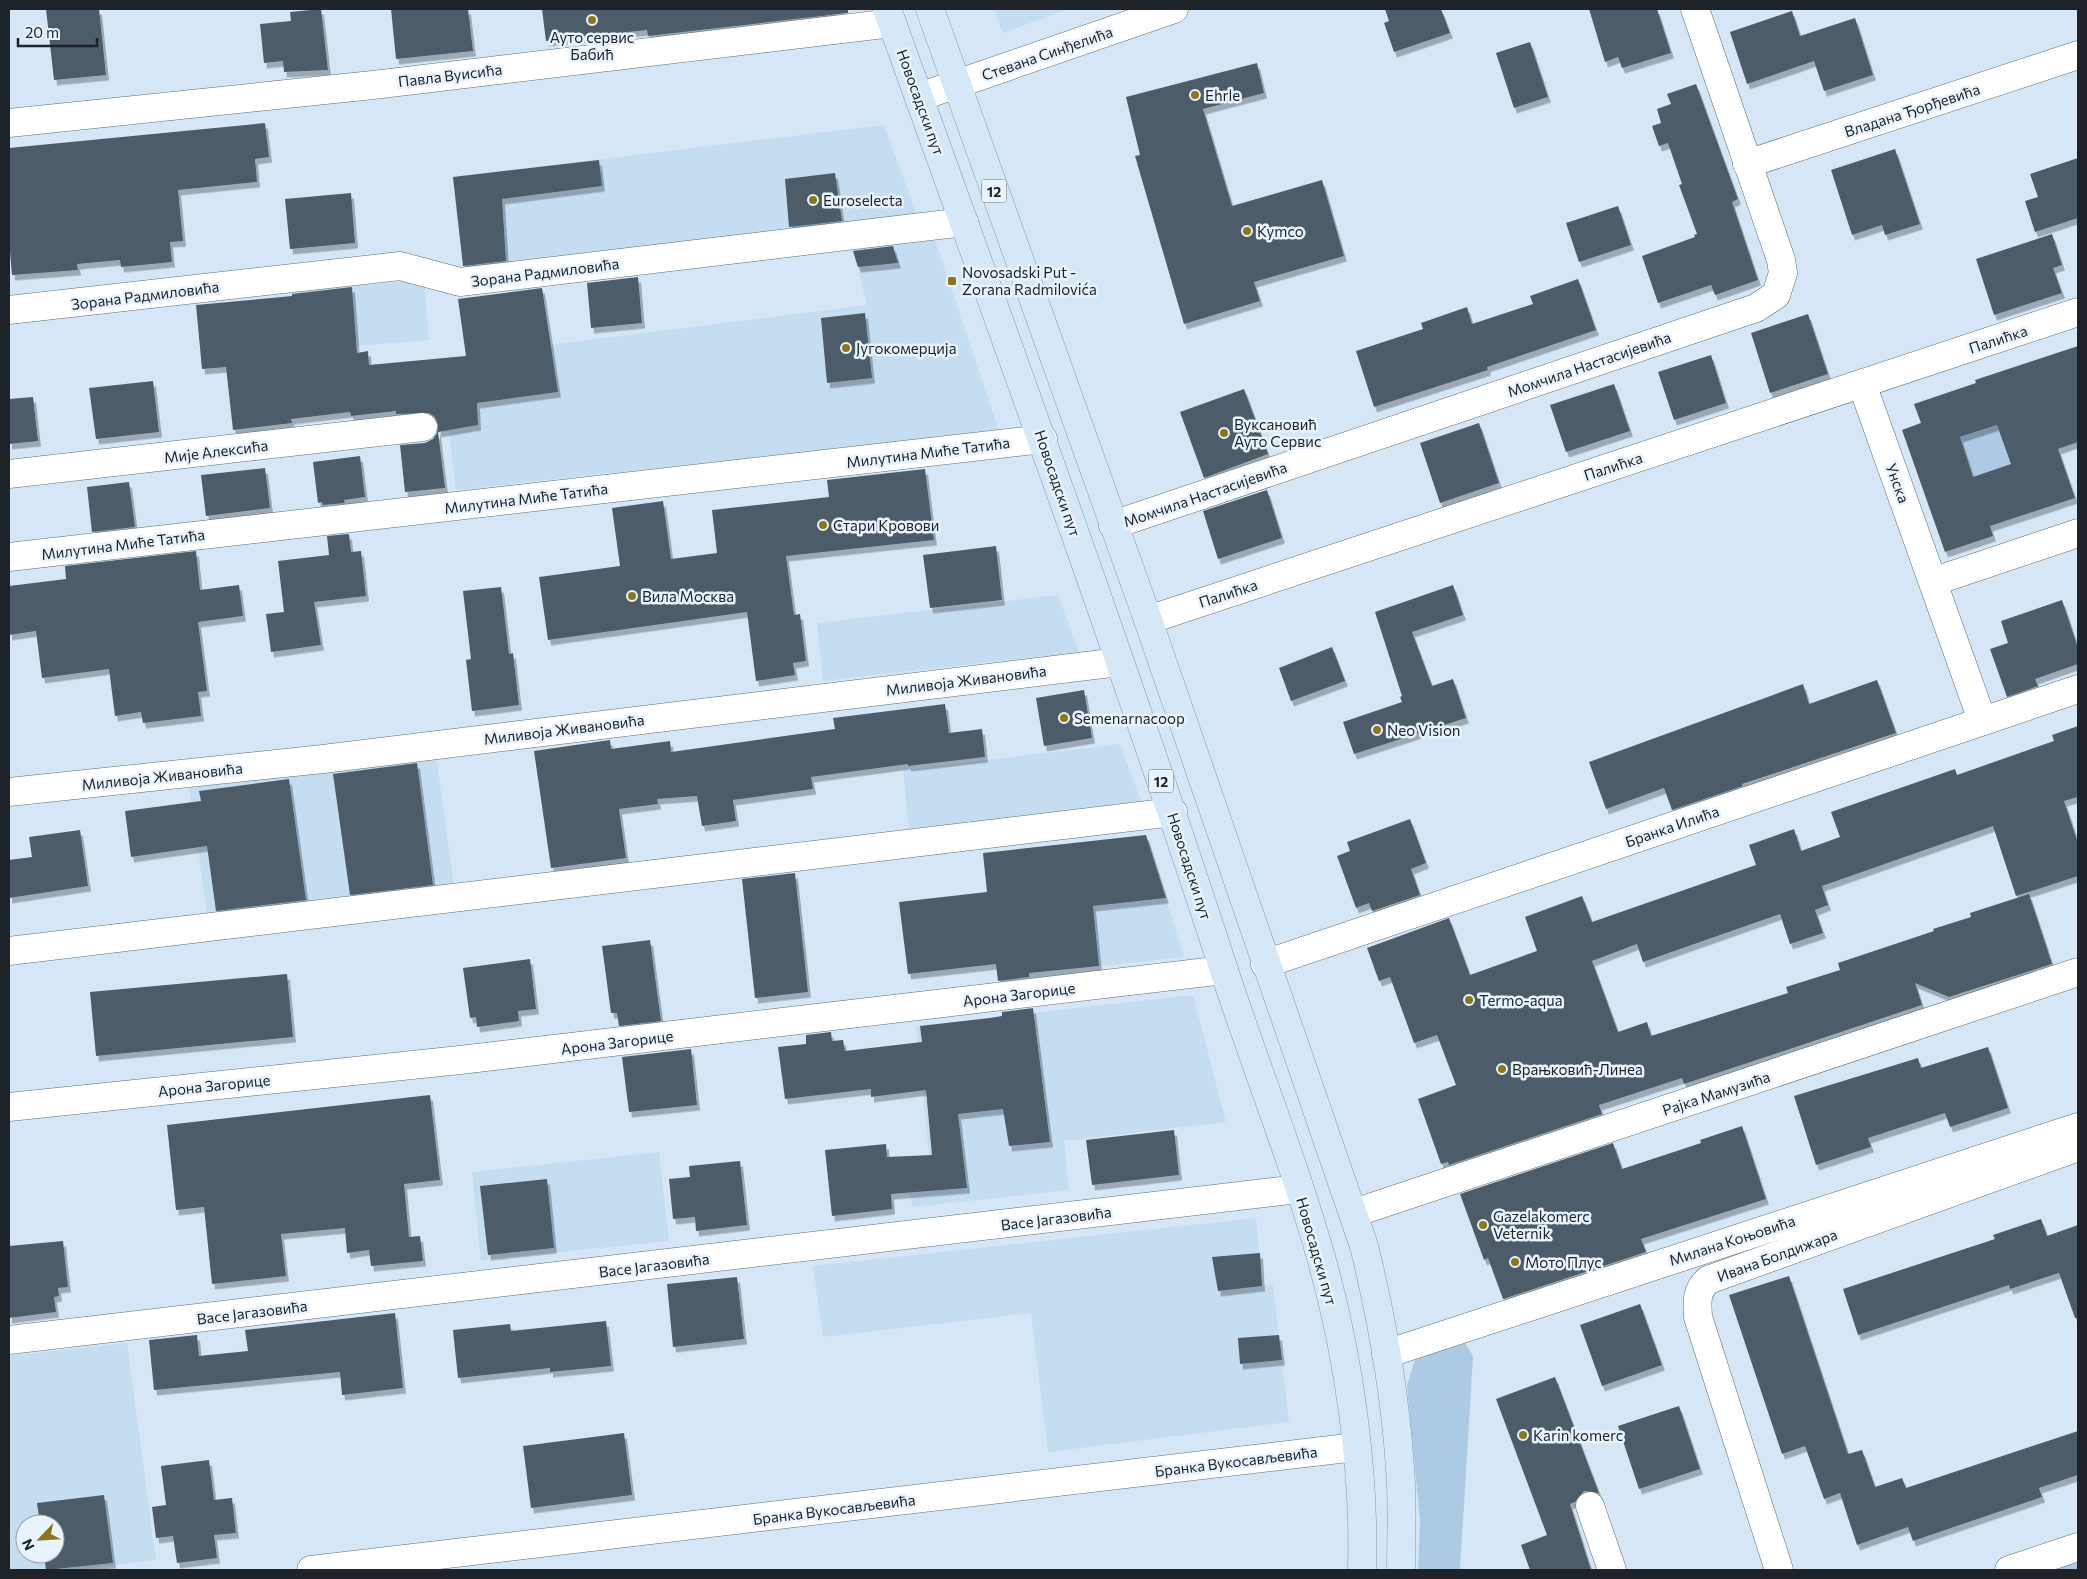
<svg xmlns="http://www.w3.org/2000/svg" width="2087" height="1579" viewBox="0 0 2087 1579" font-family="Commissioner,sans-serif">
<style>
.built{fill:#c4ddf1;fill-rule:evenodd}
.grass{fill:#accae3}
.building{fill:#4d5c69;fill-rule:evenodd;filter:url(#shadow)}
.lines{fill:none;stroke-linecap:round;stroke-linejoin:round}
.street-casing{stroke:#5c6c79;stroke-width:29}
.primary-casing{stroke:#8299ac;stroke-width:29}
.street{stroke:#fff;stroke-width:28}
.primary{stroke:#d4e8f8;stroke-width:28}
.poi-dot{fill:#8d7519;stroke:#e8f3fd;stroke-width:2}
.labels{text-anchor:middle;dominant-baseline:central;stroke-width:5;stroke-linejoin:round;paint-order:stroke}
.shield{fill:#e8f3fd;stroke:#5a6169;stroke-width:1}
.shield-label{font-size:14px;font-weight:bold;fill:#1d2329}
.poi-label{font-size:15px;fill:#1d2329;stroke:#e8f3fd;text-anchor:start}
.street-label{font-size:15px;fill:#1d2329;stroke:#e8f3fd}
</style>
<defs>
<filter id="shadow"><feDropShadow dx="3" dy="5.5" stdDeviation="0" flood-color="#0004"/></filter>
</defs>
<rect width="100%" height="100%" fill="#d5e7f6"/>
<g class="built">
<polygon points="994,9 1068,9 1003,33"/>
<polygon points="884,125 917,215 789,228 464,271 453,177"/>
<polygon points="934,237 999,431 456,490 449,432 429,433 420,361 867,305 852,245"/>
<polygon points="424,280 429,340 297,351 291,291"/>
<polygon points="1058,595 1079,652 823,681 817,623"/>
<polygon points="1120,744 1145,812 910,839 903,770"/>
<polygon points="436,755 454,887 208,919 189,788"/>
<polygon points="1146,835 1184,957 997,977 983,853"/>
<polygon points="1193,995 1226,1122 1064,1141 1069,1190 912,1207 907,1157 929,1155 916,1026"/>
<polygon points="659,1152 669,1241 481,1260 472,1172"/>
<polygon points="1256,1218 1262,1286 1273,1285 1289,1422 1048,1452 1031,1313 823,1337 813,1266"/>
<path d="M127,1343L156,1560L75,1570H9V1356ZM25,1524H55V1554H25Z"/>
</g>
<g class="grass">
<polygon points="1998,425 2040,455 1984,509 1968,461 1920,477 1912,453"/>
<polygon points="1463,1340 1473,1356 1460,1570 1418,1570 1420,1520 1407,1386 1416,1356"/>
<polygon points="2078,1549 2078,1570 2015,1570"/>
</g>
<g class="building">
<polygon points="46,9 99,9 106,75 54,80"/>
<polygon points="321,9 328,70 284,72 283,61 264,63 260,24 291,21 290,12"/>
<polygon points="391,9 468,9 473,51 396,59"/>
<polygon points="542,9 848,9 848,13 648,36 647,30 546,41"/>
<polygon points="1385,9 1441,9 1450,33 1394,52 1384,23 1389,21"/>
<polygon points="1589,9 1657,9 1671,53 1622,68 1618,57 1605,62"/>
<polygon points="1792,11 1800,36 1855,18 1873,75 1824,91 1814,61 1747,84 1730,32"/>
<polygon points="1530,42 1548,97 1514,108 1496,53"/>
<polygon points="1257,63 1264,93 1203,109 1232,206 1322,180 1344,256 1254,282 1260,301 1184,324 1135,156 1140,155 1126,97"/>
<polygon points="1696,84 1738,199 1732,202 1758,280 1715,295 1711,285 1658,303 1642,256 1695,237 1694,235 1697,234 1679,185 1682,184 1668,143 1659,146 1652,126 1661,123 1657,109 1671,104 1667,94"/>
<polygon points="265,123 269,157 255,159 257,182 178,190 183,241 170,242 172,262 121,267 120,260 77,264 78,270 12,275 9,241 9,148"/>
<polygon points="1895,149 1920,224 1885,235 1882,225 1852,235 1831,170"/>
<polygon points="2078,158 2078,218 2035,232 2025,201 2038,197 2030,174"/>
<polygon points="599,160 602,186 502,199 506,261 463,266 453,177"/>
<polygon points="835,173 842,221 789,227 785,179"/>
<polygon points="351,193 355,243 290,249 285,199"/>
<polygon points="1618,206 1631,245 1579,262 1566,223"/>
<polygon points="2052,234 2062,265 2053,268 2062,293 1994,315 1976,259"/>
<polygon points="893,246 898,263 858,267 853,251"/>
<polygon points="638,277 642,323 591,328 587,283"/>
<polygon points="1578,279 1596,330 1487,367 1488,370 1374,407 1356,351 1423,329 1421,323 1467,307 1472,324 1533,304 1530,296"/>
<polygon points="352,287 357,353 368,351 369,365 466,356 458,299 542,288 558,392 477,403 478,425 438,432 445,488 405,492 400,445 425,443 433,439 437,433 438,425 435,417 429,413 396,414 396,411 351,416 350,412 291,419 292,423 233,430 226,367 202,369 196,305 292,296 292,294"/>
<polygon points="865,313 872,378 827,383 821,318"/>
<polygon points="1808,314 1828,374 1770,393 1751,333"/>
<path d="M2078,346V442L2058,449L2075,498L1990,526L1993,536L1945,552L1902,430L1921,423L1914,404L1976,383L1975,380ZM1997,425L2011,464L1973,477L1960,437Z"/>
<polygon points="1711,355 1726,403 1674,420 1658,372"/>
<polygon points="153,381 159,432 96,439 89,388"/>
<polygon points="1614,384 1630,431 1566,452 1550,405"/>
<polygon points="1244,389 1268,454 1204,478 1180,412"/>
<polygon points="33,397 38,441 9,444 9,399"/>
<polygon points="1479,423 1499,483 1440,503 1420,443"/>
<polygon points="360,456 365,497 344,500 345,503 323,505 322,502 318,503 313,462"/>
<polygon points="265,468 270,508 206,516 201,475"/>
<polygon points="925,469 934,540 786,556 794,615 800,614 806,661 793,663 795,675 756,681 747,612 548,640 539,577 620,566 612,508 663,501 671,559 717,553 712,510 829,497 827,480"/>
<polygon points="129,482 135,527 92,532 87,487"/>
<polygon points="1267,490 1282,538 1218,559 1203,511"/>
<polygon points="349,534 351,552 361,551 366,596 314,602 321,645 271,652 266,614 284,612 278,561 329,555 327,536"/>
<polygon points="996,546 1002,600 930,608 923,555"/>
<polygon points="196,551 200,590 239,585 243,616 198,622 207,691 198,692 201,716 143,723 141,712 115,716 109,669 42,678 36,631 9,635 9,586 66,579 65,566"/>
<polygon points="1453,585 1463,615 1412,632 1432,686 1453,679 1466,718 1354,754 1343,722 1402,702 1400,697 1402,696 1375,612"/>
<polygon points="501,587 509,654 513,653 519,705 472,711 466,660 471,659 463,591"/>
<polygon points="2062,600 2078,648 2078,664 2035,679 2038,686 2007,697 1990,649 2008,643 2001,621"/>
<polygon points="1332,647 1345,681 1291,701 1279,668"/>
<polygon points="1877,680 1896,733 1742,784 1743,786 1672,810 1664,788 1606,809 1589,762 1803,684 1809,704"/>
<polygon points="1084,690 1092,738 1044,746 1036,698"/>
<polygon points="945,704 949,733 982,729 985,757 908,766 908,764 811,777 813,789 733,800 736,821 702,826 697,796 657,799 658,804 619,809 626,858 551,868 534,751 610,740 611,749 670,741 671,752 835,729 833,718"/>
<polygon points="2078,726 2078,797 2064,801 2078,843 2078,876 2016,896 1993,826 1822,886 1828,905 1815,910 1823,933 1790,944 1780,914 1643,962 1637,944 1592,961 1618,1032 1647,1022 1651,1036 1788,993 1786,987 1840,970 1838,963 1934,931 1933,929 1971,917 1970,913 2029,894 2052,964 1949,997 1915,983 1922,1005 1684,1084 1682,1078 1599,1105 1602,1114 1449,1165 1448,1162 1441,1164 1418,1099 1456,1085 1437,1035 1414,1043 1390,977 1379,981 1367,948 1449,918 1470,975 1537,951 1525,917 1582,896 1592,922 1756,865 1749,845 1794,829 1801,851 1840,837 1831,812 1955,769 1957,775 2054,741 2052,735"/>
<polygon points="417,763 433,885 350,895 333,774"/>
<polygon points="289,779 306,900 216,911 207,846 131,857 125,811 201,801 199,791"/>
<polygon points="1410,819 1426,863 1411,869 1420,895 1372,911 1369,903 1356,908 1337,856 1350,851 1347,842"/>
<polygon points="80,830 88,886 9,898 9,860 32,857 29,837"/>
<polygon points="1146,835 1166,898 1093,906 1099,966 1029,973 1029,977 998,981 996,964 908,974 899,902 987,892 983,853"/>
<polygon points="795,873 808,992 755,998 742,879"/>
<polygon points="650,940 661,1021 619,1026 617,1013 611,1013 602,946"/>
<polygon points="530,959 536,1009 518,1011 519,1021 477,1027 476,1017 470,1018 463,968"/>
<polygon points="287,974 293,1037 96,1056 90,992"/>
<polygon points="1033,1008 1050,1142 1009,1146 1003,1109 958,1114 967,1188 891,1194 892,1209 832,1216 825,1150 886,1144 887,1157 932,1155 926,1090 871,1097 871,1089 785,1099 778,1047 806,1044 806,1035 831,1032 832,1041 843,1040 845,1051 922,1042 920,1026 990,1018 1002,1016 1002,1012"/>
<polygon points="1988,1047 2008,1108 1950,1127 1945,1113 1868,1138 1871,1147 1816,1165 1794,1096 1918,1058 1921,1068"/>
<polygon points="691,1049 697,1105 629,1112 622,1057"/>
<polygon points="430,1095 440,1180 404,1184 409,1237 420,1236 423,1261 371,1266 369,1250 347,1253 345,1228 281,1234 286,1276 212,1284 204,1207 176,1210 167,1125"/>
<polygon points="1742,1126 1766,1199 1641,1239 1646,1252 1503,1299 1488,1258 1484,1260 1460,1194 1613,1143 1622,1169 1701,1143 1700,1140"/>
<polygon points="1174,1130 1179,1175 1092,1185 1086,1140"/>
<polygon points="740,1161 747,1225 696,1231 695,1217 673,1219 669,1179 690,1177 689,1166"/>
<polygon points="547,1179 554,1248 488,1255 480,1186"/>
<polygon points="2041,1219 2047,1236 2078,1225 2078,1318 2075,1318 2059,1273 2010,1289 2009,1285 1858,1335 1843,1289 1995,1239 1993,1235"/>
<polygon points="63,1241 68,1287 58,1288 59,1296 54,1297 56,1312 9,1318 9,1246"/>
<polygon points="1260,1253 1262,1286 1218,1291 1212,1257"/>
<polygon points="1789,1276 1848,1454 1862,1450 1875,1487 1902,1478 1906,1488 2078,1431 2078,1475 2039,1488 2042,1497 1913,1541 1908,1527 1857,1545 1840,1493 1824,1499 1805,1446 1782,1454 1729,1295"/>
<polygon points="737,1277 744,1339 673,1347 667,1284"/>
<polygon points="1640,1304 1662,1365 1602,1386 1580,1325"/>
<polygon points="395,1313 403,1388 342,1395 340,1372 154,1390 149,1340 197,1335 199,1356 248,1351 245,1330"/>
<polygon points="606,1321 611,1366 550,1372 550,1368 458,1378 453,1330 510,1324 511,1331"/>
<polygon points="1279,1335 1282,1360 1240,1364 1238,1338"/>
<polygon points="1555,1377 1599,1493 1584,1491 1575,1502 1570,1504 1591,1570 1530,1570 1521,1545 1547,1535 1496,1399"/>
<polygon points="1679,1406 1700,1469 1639,1489 1618,1426"/>
<polygon points="624,1433 632,1495 531,1508 523,1446"/>
<polygon points="209,1460 214,1500 232,1498 236,1533 214,1535 217,1558 177,1563 173,1536 156,1538 152,1507 166,1505 161,1466"/>
<polygon points="104,1495 113,1563 46,1570 44,1554 55,1554 55,1524 40,1524 37,1503"/>
</g>
<g class="lines">
<defs>
<g id="street">
<polyline points="919,97 1174,9"/>
<polyline points="9,123 373,85 892,23"/>
<polyline points="1747,164 2078,55"/>
<polyline points="9,310 400,266 460,282 964,222"/>
<polyline points="1862,384 1982,720"/>
<polyline points="9,474 423,427"/>
<polyline points="1113,525 1756,308 1776,295 1783,273 1781,260 1695,9"/>
<polyline points="9,557 1043,439"/>
<polyline points="1935,581 2078,533"/>
<polyline points="1148,620 2078,312"/>
<polyline points="9,792 323,759 1119,662"/>
<polyline points="9,951 1173,812"/>
<polyline points="1265,964 2078,689"/>
<polyline points="9,1107 460,1060 1224,970"/>
<polyline points="1354,1213 2078,972"/>
<polyline points="9,1340 1299,1189"/>
<polyline points="1386,1354 2078,1127"/>
<polyline points="1590,1506 1612,1570"/>
<polyline points="311,1570 1356,1447"/>
<path d="M1779,1570L1698,1317C1697,1301 1696,1291 1708,1280L2078,1147"/>
<polyline points="2009,1570 2078,1547"/>
</g>
<g id="primary">
<path d="M887,9C1001,326 1117,643 1222,964C1254,1063 1294,1161 1322,1261C1349,1357 1365,1471 1362,1570"/>
<path d="M930,9L1148,620L1364,1246C1382,1319 1395,1393 1400,1468C1403,1502 1401,1536 1401,1570"/>
</g>
</defs>
<use href="#street" class="street-casing"/>
<use href="#primary" class="primary-casing"/>
<use href="#street" class="street"/>
<use href="#primary" class="primary"/>
</g>
<g class="poi-dot">
<circle cx="592" cy="20" r="5"/>
<circle cx="1195" cy="95" r="5"/>
<circle cx="813" cy="200" r="5"/>
<circle cx="1247" cy="231" r="5"/>
<rect x="947" y="276" width="10" height="10" rx="2.5"/>
<circle cx="846" cy="348" r="5"/>
<circle cx="1224" cy="433" r="5"/>
<circle cx="823" cy="525" r="5"/>
<circle cx="632" cy="596" r="5"/>
<circle cx="1064" cy="718" r="5"/>
<circle cx="1377" cy="730" r="5"/>
<circle cx="1469" cy="1000" r="5"/>
<circle cx="1502" cy="1069" r="5"/>
<circle cx="1483" cy="1225" r="5"/>
<circle cx="1515" cy="1262" r="5"/>
<circle cx="1523" cy="1435" r="5"/>
</g>
<g class="labels">
<g class="shield">
<rect x="981.5" y="179.5" width="25" height="23" rx="4"/>
<rect x="1148.5" y="769.5" width="25" height="23" rx="4"/>
</g>
<g class="shield-label">
<text x="994" y="191">12</text>
<text x="1161" y="781">12</text>
</g>
<g class="poi-label">
<text x="592" y="37" text-anchor="middle">Ауто сервис<tspan x="592" dy="17">Бабић</tspan></text>
<text x="1205" y="95">Ehrle</text>
<text x="823" y="200">Euroselecta</text>
<text x="1257" y="231">Kymco</text>
<text x="962" y="272">Novosadski Put -<tspan x="962" dy="17">Zorana Radmilovića</tspan></text>
<text x="856" y="348">Југокомерција</text>
<text x="1234" y="424">Вуксановић<tspan x="1234" dy="17">Ауто Сервис</tspan></text>
<text x="833" y="525">Стари Кровови</text>
<text x="642" y="596">Вила Москва</text>
<text x="1074" y="718">Semenarnacoop</text>
<text x="1387" y="730">Neo Vision</text>
<text x="1479" y="1000">Termo-aqua</text>
<text x="1512" y="1069">Врањковић-Линеа</text>
<text x="1493" y="1216">Gazelakomerc<tspan x="1493" dy="17">Veternik</tspan></text>
<text x="1525" y="1262">Мото Плус</text>
<text x="1533" y="1435">Karin komerc</text>
</g>
<g class="street-label">
<text transform="translate(1047 53) rotate(-19)">Стевана Синђелића</text>
<text transform="translate(450 75) rotate(-7)">Павла Вуисића</text>
<text transform="translate(921 102) rotate(70)">Новосадски пут</text>
<text transform="translate(1912 110) rotate(-18)">Владана Ђорђевића</text>
<text transform="translate(545 272) rotate(-7)">Зорана Радмиловића</text>
<text transform="translate(145 295) rotate(-7)">Зорана Радмиловића</text>
<text transform="translate(1998 339) rotate(-18)">Палићка</text>
<text transform="translate(1589 364) rotate(-19)">Момчила Настасијевића</text>
<text transform="translate(216 451) rotate(-7)">Мије Алексића</text>
<text transform="translate(928 452) rotate(-7)">Милутина Миће Татића</text>
<text transform="translate(1613 466) rotate(-18)">Палићка</text>
<text transform="translate(1058 483) rotate(71)">Новосадски пут</text>
<text transform="translate(1898 483) rotate(70)">Унска</text>
<text transform="translate(1205 494) rotate(-19)">Момчила Настасијевића</text>
<text transform="translate(526 498) rotate(-7)">Милутина Миће Татића</text>
<text transform="translate(123 544) rotate(-7)">Милутина Миће Татића</text>
<text transform="translate(1228 593) rotate(-18)">Палићка</text>
<text transform="translate(966 680) rotate(-7)">Миливоја Живановића</text>
<text transform="translate(564 729) rotate(-7)">Миливоја Живановића</text>
<text transform="translate(162 776) rotate(-6)">Миливоја Живановића</text>
<text transform="translate(1672 826) rotate(-19)">Бранка Илића</text>
<text transform="translate(1190 866) rotate(72)">Новосадски пут</text>
<text transform="translate(1019 994) rotate(-7)">Арона Загорице</text>
<text transform="translate(617 1042) rotate(-7)">Арона Загорице</text>
<text transform="translate(214 1085) rotate(-6)">Арона Загорице</text>
<text transform="translate(1716 1093) rotate(-18)">Рајка Мамузића</text>
<text transform="translate(1056 1218) rotate(-7)">Васе Јагазовића</text>
<text transform="translate(1732 1240) rotate(-18)">Милана Коњовића</text>
<text transform="translate(1317 1251) rotate(74)">Новосадски пут</text>
<text transform="translate(1777 1255) rotate(-20)">Ивана Болдижара</text>
<text transform="translate(654 1265) rotate(-7)">Васе Јагазовића</text>
<text transform="translate(252 1312) rotate(-7)">Васе Јагазовића</text>
<text transform="translate(1236 1461) rotate(-7)">Бранка Вукосављевића</text>
<text transform="translate(834 1509) rotate(-7)">Бранка Вукосављевића</text>
</g>
</g>
<rect width="2087" height="1579" fill="none" stroke="#1d2329" stroke-width="20"/>
<g transform="translate(40 1539) rotate(245)"><circle r="24" fill="#e8f3fd" stroke="#97a0a8"/>
<path d="M0-4L9 19L0 12L-9 19Z" fill="#8d7519"/>
<text y="-8" font-size="14" font-weight="bold" text-anchor="middle" fill="#1d2329">N</text>
</g>
<path d="M18 38v8h79v-8" fill="none" stroke="#1d2329" stroke-width="2.5"/>
<text x="25" y="38" font-size="15" fill="#1d2329" stroke="#e8f3fd" stroke-width="4" paint-order="stroke">20 m</text>
</svg>
